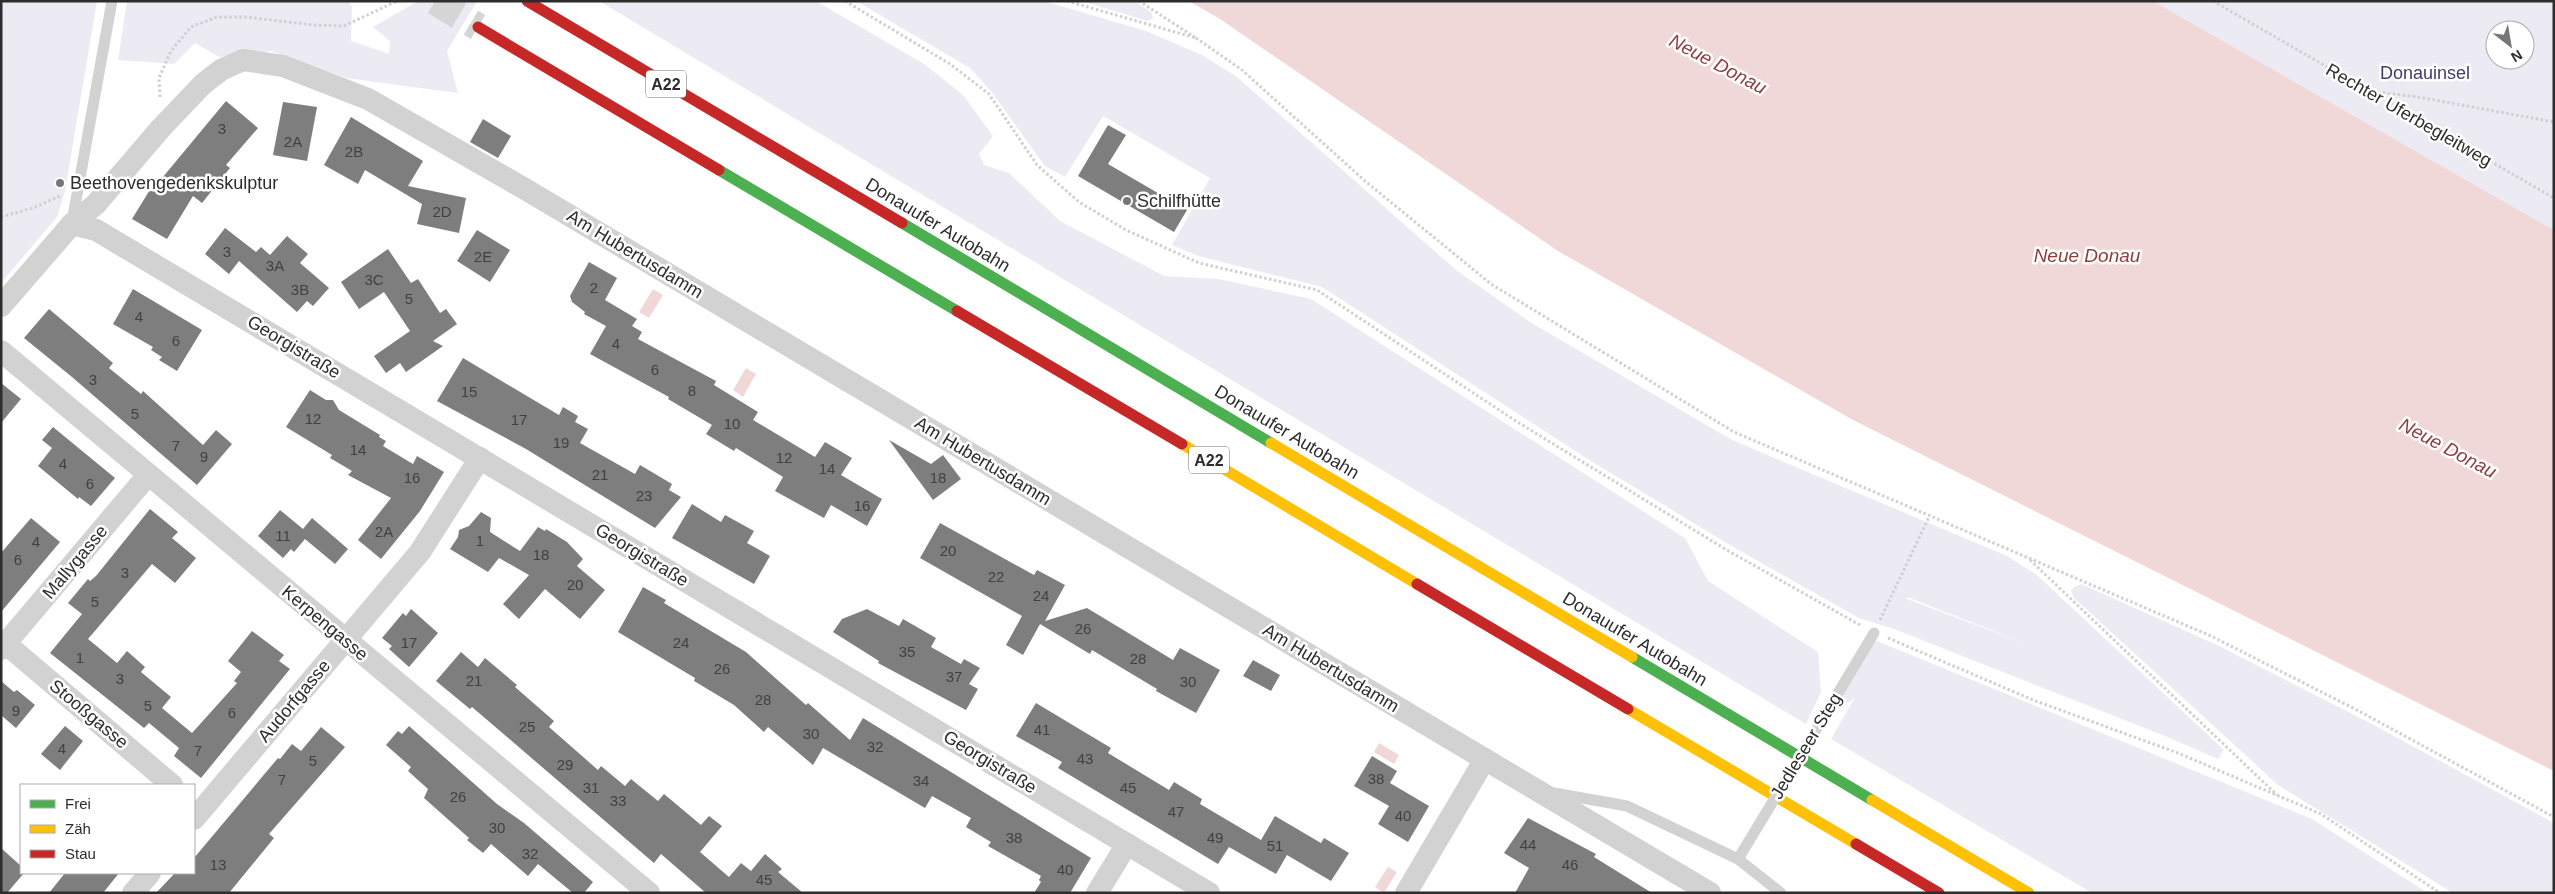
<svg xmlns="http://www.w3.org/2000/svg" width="2555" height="894" viewBox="0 0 2555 894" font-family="Helvetica,sans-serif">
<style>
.green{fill:#ecebf4;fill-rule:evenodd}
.water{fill:#f1d8d8}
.building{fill:#7e7e7e}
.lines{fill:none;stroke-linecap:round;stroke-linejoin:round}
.highway-tunnel{stroke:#d5d5d5;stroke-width:28;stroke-dasharray:28 14;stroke-linecap:butt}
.path{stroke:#d0d0d0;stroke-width:3;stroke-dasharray:2.5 2.5;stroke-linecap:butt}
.lane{stroke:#d2d2d2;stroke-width:11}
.street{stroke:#d2d2d2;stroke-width:22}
.fast{stroke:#4caf50;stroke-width:11}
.slow{stroke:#ffc107;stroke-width:11}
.jam{stroke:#c62828;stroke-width:11}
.lane-bridge{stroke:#d2d2d2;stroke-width:11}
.poi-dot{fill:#767676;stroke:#fff;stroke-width:2}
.labels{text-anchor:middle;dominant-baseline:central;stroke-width:5;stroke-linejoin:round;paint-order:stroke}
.number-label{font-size:15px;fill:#414141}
.shield{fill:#fff;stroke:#6c6c6c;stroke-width:1}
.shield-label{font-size:16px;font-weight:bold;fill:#2d2d2d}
.park-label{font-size:18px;fill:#433b69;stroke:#fff}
.street-label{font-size:18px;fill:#2d2d2d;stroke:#fff}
.poi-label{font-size:18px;fill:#2d2d2d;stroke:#fff;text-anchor:start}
.water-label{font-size:19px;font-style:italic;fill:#8f3e3b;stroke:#fff}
</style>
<rect width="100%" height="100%" fill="#fff"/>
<g class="green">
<polygon points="1,1 97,1 65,191 57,217 1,283"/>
<polygon points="127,1 348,1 352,6 351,41 389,54 390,41 373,27 418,1 477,1 447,51 458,93 346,78 271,51 219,57 195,43 174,64 118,60"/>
<polygon points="599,1 816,1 924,64 963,95 993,136 979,154 984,165 1009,173 1060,221 1164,276 1218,279 1311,299 1685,538 1708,581 1818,652 1821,692 1806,724"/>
<path d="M856,1H1044L1146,31L1202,55L1237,77L1456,270L1530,322L1732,440L2007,556L2037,575L2224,750L2218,759L2165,736L1894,629L1859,618L1735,548L1591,461L1322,287L1198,256L1172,245L1210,178L1103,116L1065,177L1045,166L990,90L970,68ZM1907,597L2040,649L1907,599Z"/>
<polygon points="1081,1 1134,1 1151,12 1153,18 1148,21"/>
<path d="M2153,1H2554V230ZM2495,30H2525V60H2495Z"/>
<polygon points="2081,584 2215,644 2370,723 2554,823 2554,893 2453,893 2278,785 2074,598 2071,591 2074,587"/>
<polygon points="1877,641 2312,819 2428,893 2092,893 1831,739 1854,699 1839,708 1835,704 1871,643"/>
</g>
<g class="water">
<polygon points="1189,1 2153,1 2554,230 2554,771 1853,420 1558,251 1220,19"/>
<polygon points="653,289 663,295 649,318 639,312"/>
<polygon points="746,368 756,374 743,397 733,390"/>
<polygon points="1379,743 1399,755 1394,764 1374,752"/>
<polygon points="1388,867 1397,872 1384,893 1375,887"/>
</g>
<g class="building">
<polygon points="226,101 258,128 226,165 230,168 202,203 193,196 167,239 132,219 151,188 153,189"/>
<polygon points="283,102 317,107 307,161 273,155"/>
<polygon points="351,117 423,161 408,186 466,198 459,233 417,224 422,204 365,170 358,184 324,165"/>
<polygon points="483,119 511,136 498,158 470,142"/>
<polygon points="1108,125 1126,135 1108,164 1187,210 1174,232 1078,176"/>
<polygon points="225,228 256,252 261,247 270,255 287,236 308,254 300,263 329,288 313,306 307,301 297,312 239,261 229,274 205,254"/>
<polygon points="477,230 510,250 490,282 457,261"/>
<polygon points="388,249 411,283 418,279 440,313 446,309 457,324 433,341 443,346 406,372 400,363 386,373 374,356 410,331 384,292 359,309 341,282"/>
<polygon points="589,262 617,278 605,300 637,319 632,326 642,332 638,339 716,381 714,385 758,412 753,420 815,457 825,442 852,458 841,475 882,499 867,526 831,505 824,518 775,491 783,477 736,448 734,451 706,434 712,425 668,399 669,397 590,354 606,326 584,314 585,312 572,302 570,296"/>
<polygon points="133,289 202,330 177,371 159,360 162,357 151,350 153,347 113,324"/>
<polygon points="49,309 113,363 109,368 141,394 143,391 203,445 216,430 232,444 197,485 72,377 24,338"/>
<polygon points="463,358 559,415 563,407 578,416 575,422 588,429 580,443 635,474 640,465 672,484 669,490 681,497 655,528 526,449 437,401"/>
<polygon points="1,383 21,399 1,423"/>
<polygon points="310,390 326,400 333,400 339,410 380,435 379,437 386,441 383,446 413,464 417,456 444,472 420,511 381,559 358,540 391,498 348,475 352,471 330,458 332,455 286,427"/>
<polygon points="53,427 115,478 91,506 79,497 78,499 38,466 52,448 42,440"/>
<polygon points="889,440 931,464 943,455 961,479 933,500"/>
<polygon points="692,504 721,522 725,515 754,531 747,543 770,556 754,584 672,538"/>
<polygon points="150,509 178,532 172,538 196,558 175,583 152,564 88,639 117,663 127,651 145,667 141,672 171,697 162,708 192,733 237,683 234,681 241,672 228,661 252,631 284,655 279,661 290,669 201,778 174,756 179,748 149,723 144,728 50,653 82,614 68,603 88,579 90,581 96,576"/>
<polygon points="280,510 303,529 312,518 348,549 335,564 305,539 294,552 291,549 283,558 258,536"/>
<polygon points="481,512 491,518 490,532 520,551 538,527 545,531 546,529 567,542 583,559 577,566 605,590 580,619 545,589 519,619 503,604 529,575 499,558 488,572 450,549 458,537 459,530 469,526"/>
<polygon points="31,518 60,542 1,612 1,553"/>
<polygon points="940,523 1034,575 1037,570 1065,585 1045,621 1087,608 1173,660 1180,648 1220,670 1196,713 1156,691 1157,689 1092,650 1090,654 1040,624 1023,655 1006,645 1022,616 920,558"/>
<polygon points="643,587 666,600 664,603 746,652 806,705 808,703 850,740 863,718 1091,858 1070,893 1034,893 1041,882 1039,880 1041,876 988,846 991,842 966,827 971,818 932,796 925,808 823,748 813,765 768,727 764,732 734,705 694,681 695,678 618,632"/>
<polygon points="411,609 438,633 409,667 389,649 392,646 382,638 403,613 406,616"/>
<polygon points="867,609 899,626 903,619 936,638 931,647 961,664 964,659 980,668 969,684 978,689 966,710 878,663 879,661 833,632 842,619"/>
<polygon points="461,652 478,667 485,658 517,685 515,687 554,721 549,727 598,770 601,766 625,786 631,779 658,801 664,794 701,825 709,816 722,826 700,852 729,877 741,863 751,871 765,854 782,869 778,872 803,893 706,893 661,854 654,863 472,707 470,709 436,681"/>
<polygon points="1253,660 1280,675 1271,691 1243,676"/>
<polygon points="1,681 14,692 17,690 35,705 16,728 1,715"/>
<polygon points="1036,703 1111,748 1108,753 1169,790 1174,782 1202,799 1200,804 1261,840 1275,816 1321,843 1324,838 1349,853 1331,881 1287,855 1276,874 1229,847 1218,864 1058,768 1062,762 1016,736"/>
<polygon points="65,726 83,741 60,770 41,754"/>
<polygon points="409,726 497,804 524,823 593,882 584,893 573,893 538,864 528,876 491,844 483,853 467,840 469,838 424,798 428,789 408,771 411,767 386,745 398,731 402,734"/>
<polygon points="321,727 345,747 269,834 274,838 229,893 156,893 175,873 194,873 194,858 278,758 280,759 292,744 301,751"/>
<polygon points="1372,756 1397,771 1390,783 1429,806 1408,842 1378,824 1389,806 1354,786"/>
<polygon points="1528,818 1596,854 1594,857 1652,893 1515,893 1529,868 1504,853"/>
<polygon points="1,848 21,866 21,873 24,873 7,893 1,893"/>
<polygon points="65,873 119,873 103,893 49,893"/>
</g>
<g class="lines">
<polyline class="highway-tunnel" points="435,1 478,27"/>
<g class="path">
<polyline points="845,1 950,64 989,94 1037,165 1079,202 1126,230 1199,263 1317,290 1519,423 1725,549 1860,625"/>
<polyline points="1067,1 1196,38 1139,1"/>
<polyline points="2213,1 2554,198"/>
<polyline points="1196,38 1242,70 1365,181 1491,284 1734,432 2211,636 2357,710 2554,817"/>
<polyline points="2368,91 2418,97 2554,122"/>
<polyline points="160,97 159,78 171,51 191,27 217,17 245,17 314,25 344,26 397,1"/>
<polyline points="1,217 33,208 60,196"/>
<polyline points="2030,560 2277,795"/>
<polyline points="1880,620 1929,517"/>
<polyline points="1888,638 2033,700 2178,753 2321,814 2440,893"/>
</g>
<g class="lane">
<polyline points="72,222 112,1"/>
<polyline points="1825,715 1874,633"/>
<polyline points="1554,793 1627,806 1738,859 1781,893"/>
<polyline points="1738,859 1749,841"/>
</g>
<g class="street">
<polyline points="72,224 96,230 1209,893"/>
<polyline points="1,306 72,224 96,204 161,128 203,84 221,70 243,60 283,66 368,99 525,189 1710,893"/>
<polyline points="1,351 649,893"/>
<polyline points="6,644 172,785"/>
<polyline points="1,649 148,475"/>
<polyline points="194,819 420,552 480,458"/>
<polyline points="133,893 150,873"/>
<polyline points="1097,893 1127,844"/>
<polyline points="1406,893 1485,759"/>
</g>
<g class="fast">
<polyline points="719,170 957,311"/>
<polyline points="902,223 1271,443"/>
<polyline points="1632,657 1872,800"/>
</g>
<g class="slow">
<polyline points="1271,443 1632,657"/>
<polyline points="1182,444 1417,584"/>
<polyline points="1628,709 1856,844"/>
<polyline points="1872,800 2029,893"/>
</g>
<g class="jam">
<polyline points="527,1 902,223"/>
<polyline points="478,27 719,170"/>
<polyline points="957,311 1182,444"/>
<polyline points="1417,584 1628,709"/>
<polyline points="1856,844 1939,893"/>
</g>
<polyline class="lane-bridge" points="1749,841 1825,715"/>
</g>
<g class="poi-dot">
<circle cx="60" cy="183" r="5"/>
<circle cx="1127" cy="201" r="5"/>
</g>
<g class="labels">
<g class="number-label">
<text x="222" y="128">3</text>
<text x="293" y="141">2A</text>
<text x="354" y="151">2B</text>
<text x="442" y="211">2D</text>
<text x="227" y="251">3</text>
<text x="483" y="256">2E</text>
<text x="275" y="265">3A</text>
<text x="374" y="279">3C</text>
<text x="594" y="287">2</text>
<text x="300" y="289">3B</text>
<text x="409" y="298">5</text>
<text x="139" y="316">4</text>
<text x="176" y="340">6</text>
<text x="616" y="343">4</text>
<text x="655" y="369">6</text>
<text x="93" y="379">3</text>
<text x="692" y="390">8</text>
<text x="469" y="391">15</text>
<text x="135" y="413">5</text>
<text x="313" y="418">12</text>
<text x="519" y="419">17</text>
<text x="732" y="423">10</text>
<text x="561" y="442">19</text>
<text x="176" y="445">7</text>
<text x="358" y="449">14</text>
<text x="204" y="456">9</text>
<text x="784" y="457">12</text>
<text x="63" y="463">4</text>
<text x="827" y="468">14</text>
<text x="600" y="474">21</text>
<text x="412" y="477">16</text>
<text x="938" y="477">18</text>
<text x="90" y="483">6</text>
<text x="644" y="495">23</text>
<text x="862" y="505">16</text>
<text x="384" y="531">2A</text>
<text x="283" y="535">11</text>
<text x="480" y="540">1</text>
<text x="36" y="541">4</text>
<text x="948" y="550">20</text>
<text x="541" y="554">18</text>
<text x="18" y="559">6</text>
<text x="125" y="572">3</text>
<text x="996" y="576">22</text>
<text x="575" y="584">20</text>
<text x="1041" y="595">24</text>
<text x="95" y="601">5</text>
<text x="1083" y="628">26</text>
<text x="409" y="642">17</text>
<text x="681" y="642">24</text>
<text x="907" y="651">35</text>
<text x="80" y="657">1</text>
<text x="1138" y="658">28</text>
<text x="722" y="668">26</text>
<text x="954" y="676">37</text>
<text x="120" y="678">3</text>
<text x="474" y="680">21</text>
<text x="1188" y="681">30</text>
<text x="763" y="699">28</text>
<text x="148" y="705">5</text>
<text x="16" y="710">9</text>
<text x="232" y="712">6</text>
<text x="527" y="726">25</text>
<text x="1042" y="729">41</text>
<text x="811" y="733">30</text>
<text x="875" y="746">32</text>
<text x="62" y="748">4</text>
<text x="198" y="750">7</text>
<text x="1085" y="758">43</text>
<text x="313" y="760">5</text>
<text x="565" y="764">29</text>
<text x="1376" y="778">38</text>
<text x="282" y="779">7</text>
<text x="921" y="780">34</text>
<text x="591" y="787">31</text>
<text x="1128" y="787">45</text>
<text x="458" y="796">26</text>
<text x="618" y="800">33</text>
<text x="1176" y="811">47</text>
<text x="1403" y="815">40</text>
<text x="497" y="827">30</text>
<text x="1014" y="837">38</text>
<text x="1215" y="837">49</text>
<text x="1528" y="844">44</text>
<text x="1275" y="845">51</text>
<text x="530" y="853">32</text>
<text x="218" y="864">13</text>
<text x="1570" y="864">46</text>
<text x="1065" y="869">40</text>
<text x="764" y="879">45</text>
</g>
<g class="shield">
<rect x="646" y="70.5" width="40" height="27" rx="4"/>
<rect x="1189" y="446.5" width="40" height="27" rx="4"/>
</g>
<g class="shield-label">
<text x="666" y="84">A22</text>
<text x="1209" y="460">A22</text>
</g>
<g class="park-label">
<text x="2425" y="73">Donauinsel</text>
</g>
<g class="street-label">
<text transform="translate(2409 115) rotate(30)">Rechter Uferbegleitweg</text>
<text transform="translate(938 225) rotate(31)">Donauufer Autobahn</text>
<text transform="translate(635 254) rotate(31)">Am Hubertusdamm</text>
<text transform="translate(294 347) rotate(31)">Georgistraße</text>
<text transform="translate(1287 432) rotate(31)">Donauufer Autobahn</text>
<text transform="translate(983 461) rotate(31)">Am Hubertusdamm</text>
<text transform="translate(642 555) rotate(31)">Georgistraße</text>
<text transform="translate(75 562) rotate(-50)">Mallygasse</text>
<text transform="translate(325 623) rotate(40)">Kerpengasse</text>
<text transform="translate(1635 639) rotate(31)">Donauufer Autobahn</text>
<text transform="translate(1331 668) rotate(31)">Am Hubertusdamm</text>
<text transform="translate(294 701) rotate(-50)">Audorfgasse</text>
<text transform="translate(89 714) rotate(40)">Stooßgasse</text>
<text transform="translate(1806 746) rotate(-59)">Jedleseer Steg</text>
<text transform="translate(990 762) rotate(31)">Georgistraße</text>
</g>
<g class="poi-label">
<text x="70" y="183">Beethovengedenkskulptur</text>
<text x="1137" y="201">Schilfhütte</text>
</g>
<g class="water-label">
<text transform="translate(1718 64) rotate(28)">Neue Donau</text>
<text x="2087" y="255">Neue Donau</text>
<text transform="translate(2448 448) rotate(28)">Neue Donau</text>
</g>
</g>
<rect width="2555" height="894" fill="none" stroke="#2d2d2d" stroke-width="5"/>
<rect x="20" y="784" width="175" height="90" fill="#ffffff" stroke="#ababab"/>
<rect x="30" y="800" width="25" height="8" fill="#4caf50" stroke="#ababab"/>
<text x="65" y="809" font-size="15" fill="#2d2d2d">Frei</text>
<rect x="30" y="825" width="25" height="8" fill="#ffc107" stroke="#ababab"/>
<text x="65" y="834" font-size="15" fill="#2d2d2d">Zäh</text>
<rect x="30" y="850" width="25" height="8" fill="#c62828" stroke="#ababab"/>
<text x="65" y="859" font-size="15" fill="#2d2d2d">Stau</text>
<g transform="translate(2510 45) rotate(149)"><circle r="24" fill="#ffffff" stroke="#ababab"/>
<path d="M0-4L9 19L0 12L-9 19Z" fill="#767676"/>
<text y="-8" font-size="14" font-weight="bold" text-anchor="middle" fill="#2d2d2d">N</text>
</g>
</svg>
